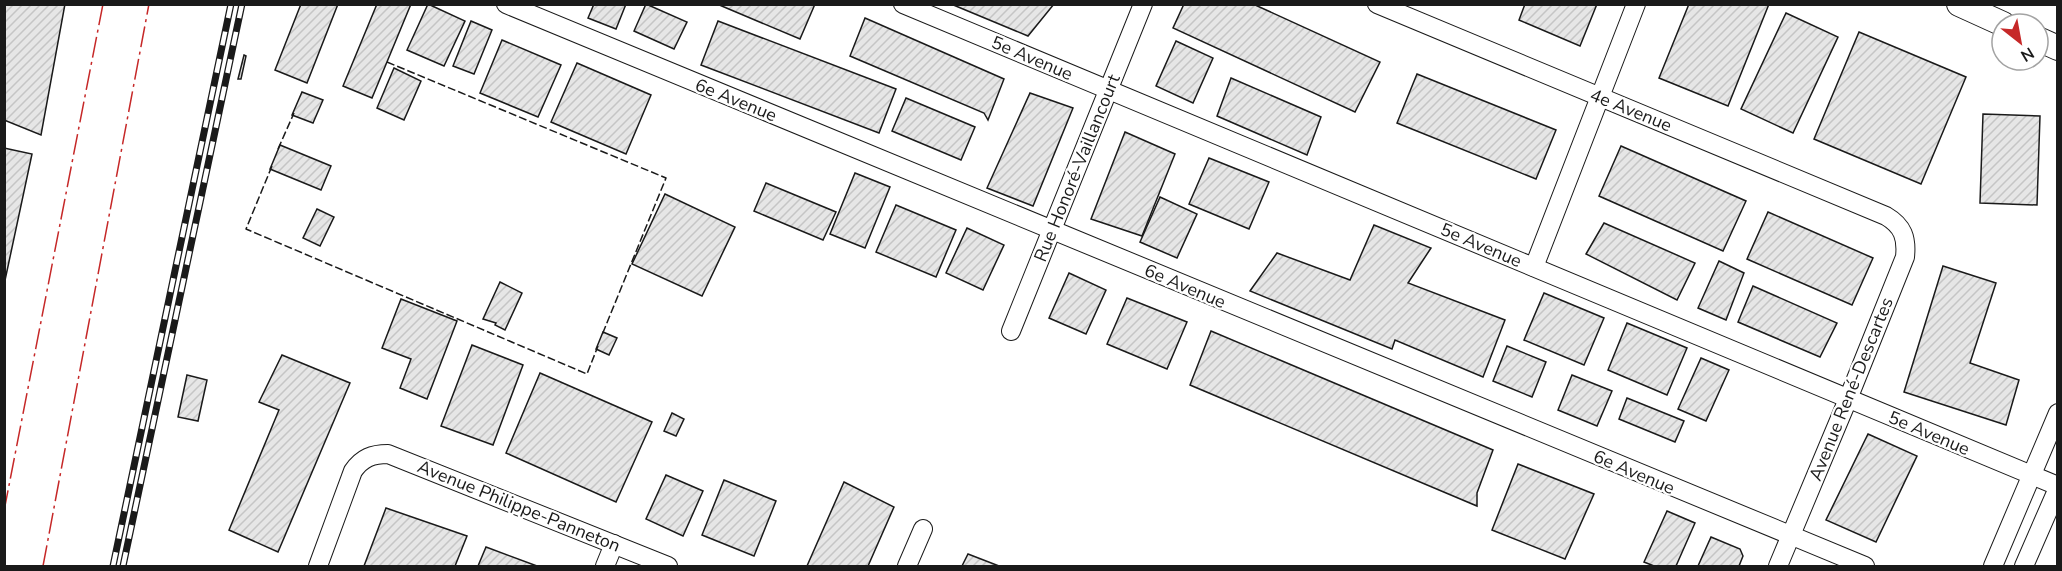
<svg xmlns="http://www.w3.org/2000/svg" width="2062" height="571" viewBox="0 0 2062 571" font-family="'Nunito Sans',sans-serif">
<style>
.building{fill:url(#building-hatch);stroke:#1a1a1a;stroke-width:1.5}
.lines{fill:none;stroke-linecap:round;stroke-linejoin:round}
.minor-casing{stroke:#1a1a1a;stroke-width:20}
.major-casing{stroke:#1a1a1a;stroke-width:26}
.minor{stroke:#fff;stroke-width:18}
.major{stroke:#fff;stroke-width:24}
.rail-casing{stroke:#1a1a1a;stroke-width:7}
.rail{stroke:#fff;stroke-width:4.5;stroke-dasharray:14;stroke-linecap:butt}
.fence{stroke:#1a1a1a;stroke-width:1.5;stroke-dasharray:8 3;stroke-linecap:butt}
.power{stroke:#c62828;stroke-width:1.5;stroke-dasharray:21 4.5 3 4.5;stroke-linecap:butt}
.labels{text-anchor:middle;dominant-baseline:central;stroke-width:4.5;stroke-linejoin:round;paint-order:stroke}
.street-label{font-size:18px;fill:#1a1a1a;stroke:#fff}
</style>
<defs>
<pattern id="building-hatch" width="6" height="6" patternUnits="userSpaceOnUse" patternTransform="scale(1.5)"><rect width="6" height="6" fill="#e6e6e6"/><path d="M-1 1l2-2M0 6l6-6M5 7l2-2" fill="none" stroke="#c5c5c5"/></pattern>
</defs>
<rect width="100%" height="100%" fill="#fff"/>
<g class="building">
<polygon points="4,4 65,4 41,135 4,120"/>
<polygon points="301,4 338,4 307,83 275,70"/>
<polygon points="377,4 411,4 372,98 343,86"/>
<polygon points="428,4 465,21 444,66 407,50"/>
<polygon points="594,4 626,4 616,29 588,18"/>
<polygon points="646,4 687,22 674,49 634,31"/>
<polygon points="717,4 815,4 800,39"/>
<polygon points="951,4 1054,4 1028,36"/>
<polygon points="1184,4 1253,4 1380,62 1355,112 1173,28"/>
<polygon points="1525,4 1597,4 1580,46 1519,20"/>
<polygon points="1689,4 1769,4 1728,106 1659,78"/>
<polygon points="1786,13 1838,37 1793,133 1741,109"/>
<polygon points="865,18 1004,79 988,120 984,113 850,56"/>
<polygon points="471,21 492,30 474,74 453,66"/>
<polygon points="718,21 896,89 879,133 701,65"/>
<polygon points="1859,32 1966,77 1921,184 1814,139"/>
<polygon points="502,40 561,65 538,117 480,93"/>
<polygon points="1176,41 1213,58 1193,103 1156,86"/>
<polygon points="244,55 246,56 241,79 238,79"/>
<polygon points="577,63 651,95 626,154 551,122"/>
<polygon points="394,68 421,81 404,120 377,108"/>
<polygon points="1417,74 1556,130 1536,179 1397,123"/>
<polygon points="1231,78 1321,117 1307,155 1217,116"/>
<polygon points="302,92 323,100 313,123 292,115"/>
<polygon points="1030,93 1073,108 1033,206 987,188"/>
<polygon points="906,98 975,127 961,160 892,131"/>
<polygon points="1983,114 2040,116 2037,205 1980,203"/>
<polygon points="1125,132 1175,154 1142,236 1091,219"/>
<polygon points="280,145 331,166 321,190 270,169"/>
<polygon points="1621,146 1746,201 1723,251 1599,196"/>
<polygon points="4,148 32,154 4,285"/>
<polygon points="1209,158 1269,182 1249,229 1189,204"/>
<polygon points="855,173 890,187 865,248 830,234"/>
<polygon points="766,183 836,212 823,240 754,211"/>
<polygon points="665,194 735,227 702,296 632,264"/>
<polygon points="1160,197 1197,214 1177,258 1140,242"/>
<polygon points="896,205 956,230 936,277 876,252"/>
<polygon points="317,209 334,217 320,246 303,238"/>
<polygon points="1768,212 1873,258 1852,305 1747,259"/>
<polygon points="1604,223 1695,263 1677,300 1586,254"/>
<polygon points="1374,225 1431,248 1408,283 1505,320 1483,377 1395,340 1392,349 1250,291 1277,253 1350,280"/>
<polygon points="967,228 1004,245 983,290 946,273"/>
<polygon points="1719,261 1744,273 1726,320 1698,308"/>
<polygon points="1943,266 1996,283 1970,363 2019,380 2006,425 1904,392"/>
<polygon points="1069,273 1106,290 1086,334 1049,318"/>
<polygon points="500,282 522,293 505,330 495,325 496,323 483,319"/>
<polygon points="1753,286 1837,323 1820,357 1738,322"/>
<polygon points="1544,293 1604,318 1584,365 1524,340"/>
<polygon points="1127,298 1187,322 1167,369 1107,344"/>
<polygon points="401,299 457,321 427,399 400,388 411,359 382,348"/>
<polygon points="1627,323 1687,348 1667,395 1608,370"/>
<polygon points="1211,331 1493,450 1477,493 1477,506 1190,385"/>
<polygon points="603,332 617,338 609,355 596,349"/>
<polygon points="472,345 523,365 493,445 441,426"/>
<polygon points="1507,346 1546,362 1532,397 1493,381"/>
<polygon points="282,355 350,383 278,552 229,530 279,410 259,402"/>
<polygon points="1701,358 1729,370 1706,421 1678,409"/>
<polygon points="540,373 652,422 616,502 506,453"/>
<polygon points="187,375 207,380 198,421 178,417"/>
<polygon points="1572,375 1612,391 1597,426 1558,410"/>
<polygon points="1627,398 1684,421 1675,442 1619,419"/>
<polygon points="672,413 684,419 676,436 664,431"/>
<polygon points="1868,434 1917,456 1876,542 1826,520"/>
<polygon points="1518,464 1594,494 1565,559 1492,530"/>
<polygon points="666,475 703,491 683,536 646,519"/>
<polygon points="724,480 776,501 754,556 702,535"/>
<polygon points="844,482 894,507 868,566 807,566"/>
<polygon points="386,508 467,536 455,566 364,566"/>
<polygon points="1667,511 1695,523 1676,566 1654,566 1644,562"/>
<polygon points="1711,537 1740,549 1743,556 1739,566 1698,566"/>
<polygon points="486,547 537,566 478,566"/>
<polygon points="968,554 999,566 962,566"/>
</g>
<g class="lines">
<defs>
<g id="minor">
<polyline points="506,4 1865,566"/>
<polyline points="903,4 2058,486"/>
<path d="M1377,4L1886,216C1903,226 1907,238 1905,257L1848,399L1778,566"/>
<polyline points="1534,267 1636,4"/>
<polyline points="1011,331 1143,4"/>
<path d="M318,566L353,471C362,458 372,454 388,454L668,566"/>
<polyline points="605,566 614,544"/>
<polyline points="907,566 923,529"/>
<polyline points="1993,566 2058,413"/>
<polyline points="2024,566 2058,488"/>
</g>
<g id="major">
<polyline points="1959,4 2003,24"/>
<polyline points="2038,39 2058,48"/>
</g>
</defs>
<use href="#minor" class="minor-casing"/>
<use href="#major" class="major-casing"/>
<use href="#minor" class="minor"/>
<use href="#major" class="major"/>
<defs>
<g id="rail">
<polyline points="113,566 231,4"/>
<polyline points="123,566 242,4"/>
</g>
</defs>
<use href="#rail" class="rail-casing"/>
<use href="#rail" class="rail"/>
<g class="fence">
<polyline points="387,62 666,178 602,335"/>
<polyline points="278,149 294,113"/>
<polyline points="272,166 246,229 587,374 598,346"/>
</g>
<g class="power">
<polyline points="4,511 103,4"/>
<polyline points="43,566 149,4"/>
</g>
</g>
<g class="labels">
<g class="street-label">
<text transform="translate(1032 58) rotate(23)">5e Avenue</text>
<text transform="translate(736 100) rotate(22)">6e Avenue</text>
<text transform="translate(1631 110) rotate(22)">4e Avenue</text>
<text transform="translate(1077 168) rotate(-68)">Rue Honoré-Vaillancourt</text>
<text transform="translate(1481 245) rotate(23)">5e Avenue</text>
<text transform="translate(1185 286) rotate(23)">6e Avenue</text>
<text transform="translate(1851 389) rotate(-68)">Avenue René-Descartes</text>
<text transform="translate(1929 433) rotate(23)">5e Avenue</text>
<text transform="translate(1634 472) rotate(23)">6e Avenue</text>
<text transform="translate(519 506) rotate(22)">Avenue Philippe-Panneton</text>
</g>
</g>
<rect width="2062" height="571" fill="none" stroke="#1a1a1a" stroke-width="12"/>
<g transform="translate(2020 42) rotate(149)"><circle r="28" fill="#ffffff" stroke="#a3a3a3" stroke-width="1.5"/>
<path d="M0-4.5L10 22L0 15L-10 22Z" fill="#c62828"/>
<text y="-9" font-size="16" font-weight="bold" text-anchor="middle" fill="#1a1a1a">N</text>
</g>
</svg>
